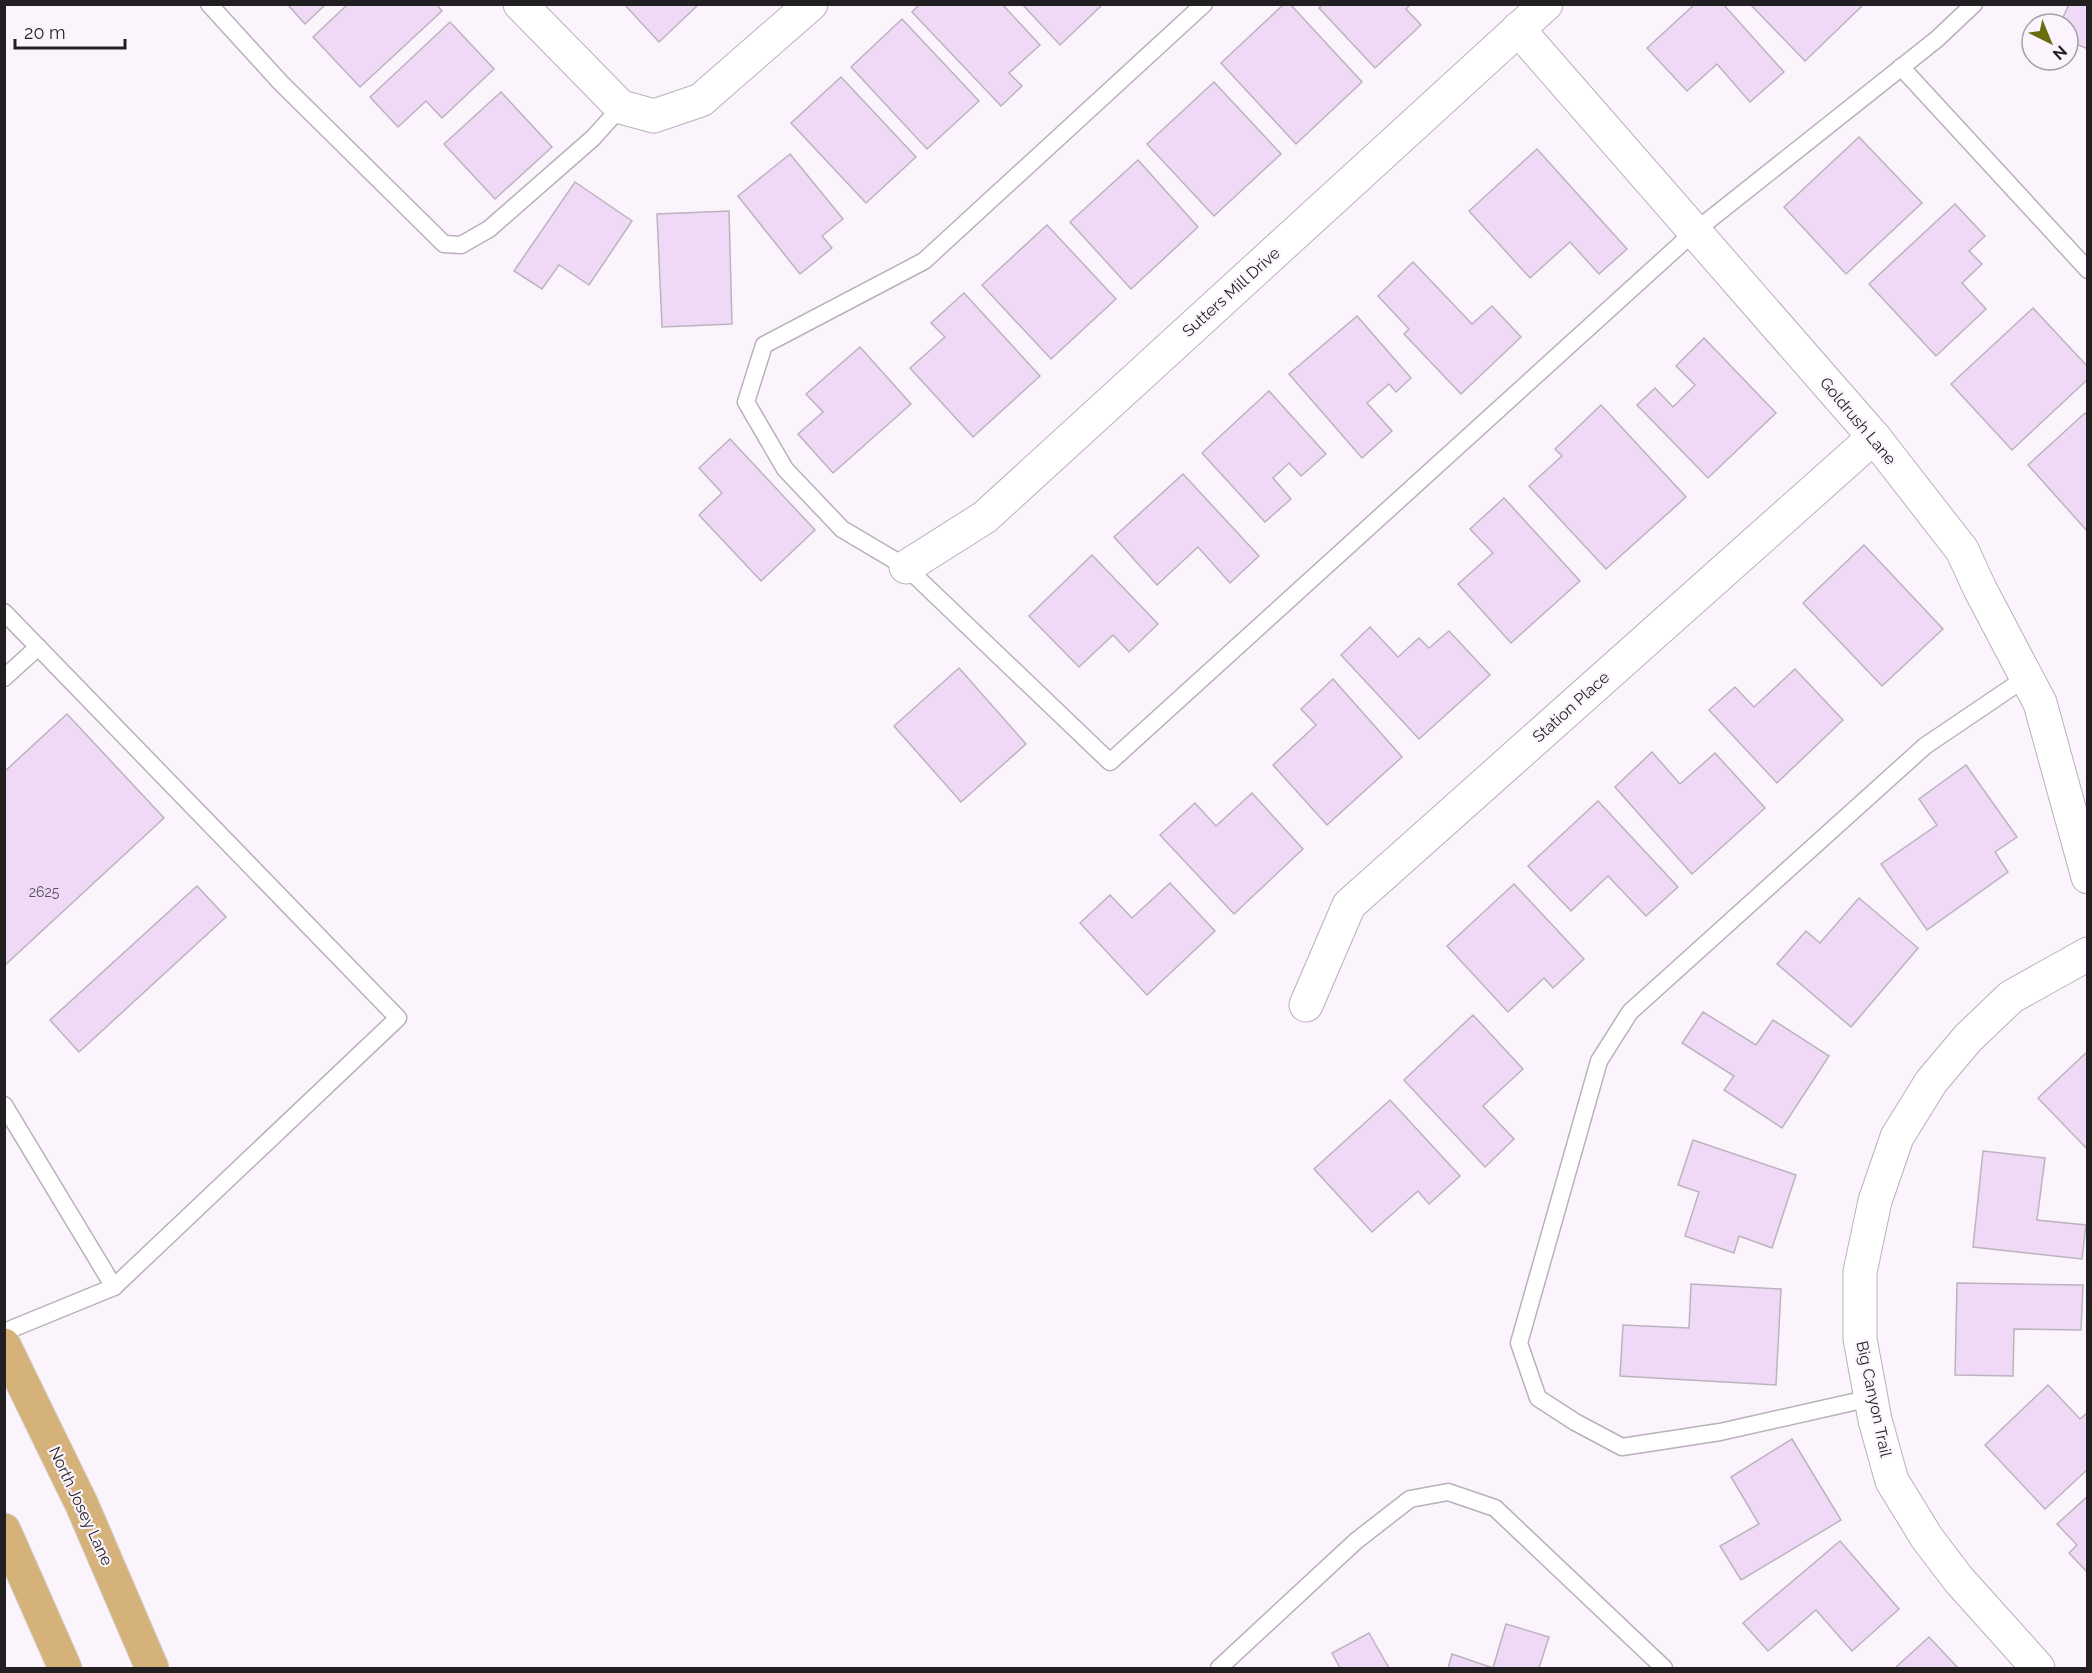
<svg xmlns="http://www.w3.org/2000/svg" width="2092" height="1673" viewBox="0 0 2092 1673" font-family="Raleway,sans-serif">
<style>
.building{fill:#efd9f6;stroke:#bbb4be;stroke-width:1.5}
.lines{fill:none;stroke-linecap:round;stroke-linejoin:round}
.lane-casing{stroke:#b8b1ba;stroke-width:19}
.street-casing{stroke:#b8b1ba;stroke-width:35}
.primary-casing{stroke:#d7d7d7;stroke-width:35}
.lane{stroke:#fff;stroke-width:16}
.street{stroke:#fff;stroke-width:33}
.primary{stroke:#d4b279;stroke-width:33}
.labels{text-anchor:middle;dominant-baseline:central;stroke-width:4.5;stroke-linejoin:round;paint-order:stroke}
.number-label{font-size:14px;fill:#544e57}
.street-label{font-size:16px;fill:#211f22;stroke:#fbf4fd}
</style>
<rect width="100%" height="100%" fill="#fbf4fd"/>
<g class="building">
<polygon points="287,4 326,4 305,24"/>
<polygon points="348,4 436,4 442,11 360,87 313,37"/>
<polygon points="624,4 699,4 659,42"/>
<polygon points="920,4 1002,4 1040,45 1009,73 1022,86 1001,106 912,12"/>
<polygon points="1022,4 1103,4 1060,45"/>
<polygon points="1284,4 1290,4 1362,82 1296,144 1221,63"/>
<polygon points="1323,4 1411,4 1406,9 1421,25 1375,68 1319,8"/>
<polygon points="1695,4 1723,4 1784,72 1750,102 1717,64 1687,91 1647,48"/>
<polygon points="1750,4 1864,4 1805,61"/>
<polygon points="2069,4 2088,4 2088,49 2068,41 2068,24 2060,24"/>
<polygon points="902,19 979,101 927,149 851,67"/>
<polygon points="450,22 494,69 442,118 426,101 398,127 370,97"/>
<polygon points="841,77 916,157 866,203 791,123"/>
<polygon points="1214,82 1281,154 1214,216 1147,144"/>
<polygon points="501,92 552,147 495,199 444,144"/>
<polygon points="1859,137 1922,203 1846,274 1784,207"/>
<polygon points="1537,149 1627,249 1599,274 1570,242 1530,278 1469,211"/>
<polygon points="790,154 843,219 822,236 832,248 800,274 738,196"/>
<polygon points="1138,160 1198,227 1131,289 1070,222"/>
<polygon points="575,182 632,221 589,285 559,265 542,289 514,271"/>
<polygon points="1955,204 1985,236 1969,251 1982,264 1962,283 1986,309 1936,356 1869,284"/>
<polygon points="729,211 732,324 662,327 657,214"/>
<polygon points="1047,225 1116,299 1051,359 982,285"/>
<polygon points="1413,262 1472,324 1492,306 1521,337 1461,394 1404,334 1409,329 1378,296"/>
<polygon points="964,293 1040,376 973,437 910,368 945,337 931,323"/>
<polygon points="2033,308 2088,367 2088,379 2012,450 1951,384"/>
<polygon points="1357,316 1411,378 1396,392 1389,384 1367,403 1392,431 1362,458 1289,374"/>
<polygon points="1704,338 1776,413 1708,478 1637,405 1655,388 1673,407 1695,385 1676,366"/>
<polygon points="860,347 911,404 833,473 798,434 823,412 806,394"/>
<polygon points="1269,391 1326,454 1301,476 1289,463 1273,478 1291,499 1265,522 1202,453"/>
<polygon points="1601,405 1686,497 1606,569 1529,486 1562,456 1555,449"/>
<polygon points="2085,413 2088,416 2088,532 2028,465"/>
<polygon points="730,439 815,530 761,581 699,515 722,493 699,468"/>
<polygon points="1183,474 1259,556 1230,583 1198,547 1157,585 1114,537"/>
<polygon points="1504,498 1580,581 1511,643 1458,584 1493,553 1470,529"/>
<polygon points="1864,545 1943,629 1882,686 1803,603"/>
<polygon points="1092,555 1158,624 1129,652 1113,635 1079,667 1029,616"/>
<polygon points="1370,627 1398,657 1419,638 1429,648 1449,631 1490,675 1419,739 1341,655"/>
<polygon points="959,668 1026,744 961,802 894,726"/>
<polygon points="1795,669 1843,720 1777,783 1709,710 1735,687 1754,707"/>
<polygon points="1333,679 1402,757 1327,825 1273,765 1316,725 1301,709"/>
<polygon points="67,714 164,818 4,966 4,772"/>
<polygon points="1652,752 1680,784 1715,753 1765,808 1692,874 1615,787"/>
<polygon points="1966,765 2017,837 1995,852 2008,872 1927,930 1881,864 1937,825 1919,799"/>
<polygon points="1252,793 1303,849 1234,914 1160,835 1195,803 1216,826"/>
<polygon points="1598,801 1678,887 1646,916 1608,876 1571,911 1528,866"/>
<polygon points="1170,883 1215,931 1147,995 1080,923 1110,895 1132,918"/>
<polygon points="1514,884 1584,959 1553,988 1544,978 1508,1012 1447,946"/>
<polygon points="197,886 226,917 79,1052 50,1020"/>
<polygon points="1859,898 1918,948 1851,1027 1777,964 1806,931 1820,943"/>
<polygon points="1703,1012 1756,1045 1773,1020 1829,1056 1782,1128 1724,1090 1734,1076 1682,1043"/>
<polygon points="1473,1015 1523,1069 1483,1106 1514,1139 1485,1167 1404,1080"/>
<polygon points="2088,1051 2088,1150 2038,1098"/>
<polygon points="1390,1100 1460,1176 1429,1204 1418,1191 1372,1232 1314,1169"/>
<polygon points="1693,1140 1796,1175 1772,1248 1739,1236 1734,1253 1685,1236 1699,1192 1678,1185"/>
<polygon points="1983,1151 2045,1158 2037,1220 2086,1225 2082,1259 1973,1247"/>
<polygon points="1957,1283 2083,1285 2081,1330 2014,1329 2013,1376 1955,1375"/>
<polygon points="1691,1284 1781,1289 1776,1385 1620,1376 1623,1325 1689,1328"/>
<polygon points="2048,1385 2080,1419 2088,1412 2088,1469 2045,1509 1985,1445"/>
<polygon points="1792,1439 1841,1520 1741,1580 1720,1546 1759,1524 1731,1477"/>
<polygon points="2088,1496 2088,1573 2069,1553 2077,1545 2057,1524"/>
<polygon points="1840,1541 1899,1609 1852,1651 1816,1610 1768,1651 1743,1623"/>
<polygon points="1506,1624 1549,1637 1539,1668 1448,1668 1452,1654 1493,1668"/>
<polygon points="1369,1633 1389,1668 1340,1668 1332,1653"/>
<polygon points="1929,1637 1958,1668 1895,1668"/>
</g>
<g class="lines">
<defs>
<g id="lane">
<polyline points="209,4 280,82 444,244 461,245 489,229 593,138 621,107"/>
<polyline points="1204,4 924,261 764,345 746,402 785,469 842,529 906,567 1110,762 1694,232 1937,39 1974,4"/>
<polyline points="1901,67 2088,270"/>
<polyline points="4,612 398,1018 114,1287 4,1332"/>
<polyline points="4,678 38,647"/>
<polyline points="4,1105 114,1287"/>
<polyline points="1871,1398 1720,1432 1622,1447 1575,1422 1538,1398 1519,1343 1599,1061 1630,1012 1925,746 2027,677"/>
<polyline points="1219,1668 1356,1541 1410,1499 1448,1492 1495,1508 1664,1668"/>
</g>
<g id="street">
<polyline points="520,4 621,107 654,116 701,100 811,4"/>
<polyline points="1518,29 1874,437 1962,550 1980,589 2040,703 2088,877"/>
<polyline points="906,567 985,517 1546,4"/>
<polyline points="1306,1005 1349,905 1874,437"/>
<polyline points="2038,1668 1959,1580 1927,1538 1892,1481 1875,1420 1860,1339 1860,1272 1875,1201 1897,1137 1931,1082 1968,1038 2011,997 2088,954"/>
</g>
<g id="primary">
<polyline points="4,1345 82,1505 152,1668"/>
<polyline points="4,1530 65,1668"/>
</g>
</defs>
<use href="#lane" class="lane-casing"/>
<use href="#street" class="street-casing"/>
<use href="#primary" class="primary-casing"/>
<use href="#lane" class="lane"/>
<use href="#street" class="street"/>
<use href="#primary" class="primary"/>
</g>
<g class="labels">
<g class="number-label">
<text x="44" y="892">2625</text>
</g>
<g class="street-label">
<text transform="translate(1231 292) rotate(-42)">Sutters Mill Drive</text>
<text transform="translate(1858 421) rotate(50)">Goldrush Lane</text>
<text transform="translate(1571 707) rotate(-42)">Station Place</text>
<text transform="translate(1874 1399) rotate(78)">Big Canyon Trail</text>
<text transform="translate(81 1506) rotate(65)">North Josey Lane</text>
</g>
</g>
<rect width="2092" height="1673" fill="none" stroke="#211f22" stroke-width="12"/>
<g transform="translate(2050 42) rotate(137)"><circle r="28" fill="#fbf4fd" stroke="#a49fa5" stroke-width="1.5"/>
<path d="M0-4.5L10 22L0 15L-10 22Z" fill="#6a6d0f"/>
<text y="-9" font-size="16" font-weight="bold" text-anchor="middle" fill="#211f22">N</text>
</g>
<path d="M15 39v9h110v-9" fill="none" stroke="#211f22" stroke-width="3"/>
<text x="24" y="39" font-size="18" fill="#211f22" stroke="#fbf4fd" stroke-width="4.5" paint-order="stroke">20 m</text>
</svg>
